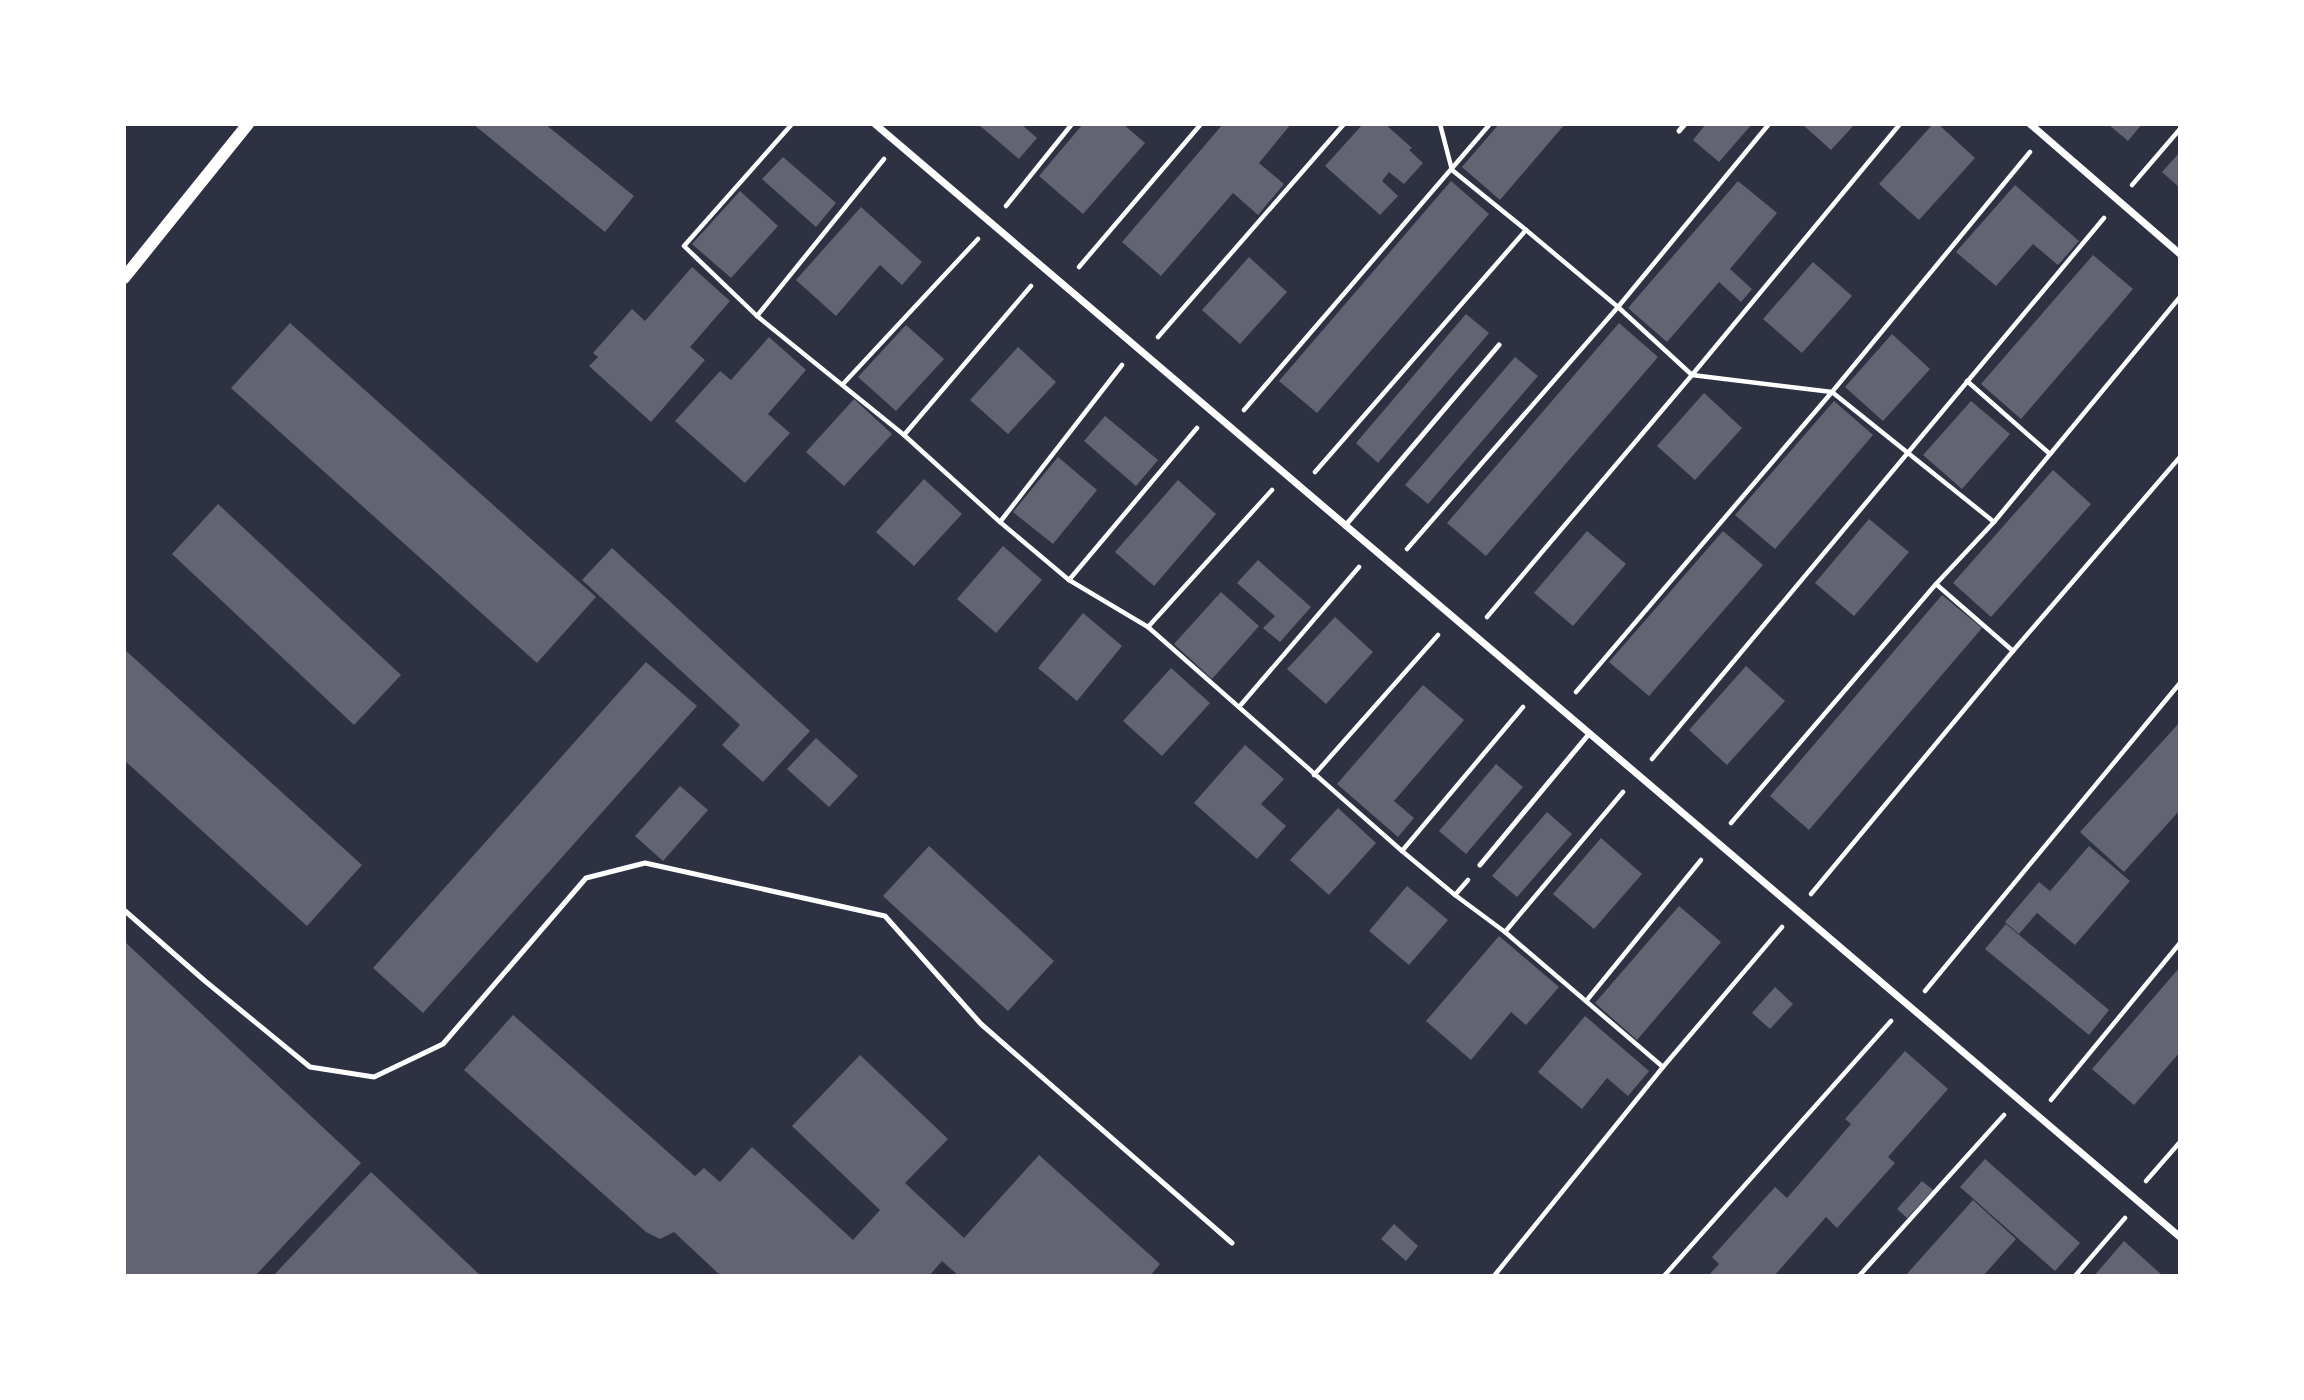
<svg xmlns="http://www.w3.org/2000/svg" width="2304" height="1400" viewBox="0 0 2304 1400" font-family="'Fira Sans Condensed',sans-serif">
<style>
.building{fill:#626471}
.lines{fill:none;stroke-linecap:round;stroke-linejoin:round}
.path{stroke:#fff;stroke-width:4.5}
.service{stroke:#fff;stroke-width:5}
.minor{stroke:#fff;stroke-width:7}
.tertiary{stroke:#fff;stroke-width:12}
</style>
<rect width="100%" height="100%" fill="#2d3142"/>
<g class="building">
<polygon points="473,124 545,124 634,196 605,232"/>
<polygon points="978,124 1021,124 1037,138 1019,159"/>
<polygon points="1083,124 1123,124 1145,143 1083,214 1039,176"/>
<polygon points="1223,124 1291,124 1259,163 1284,184 1258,215 1233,193 1161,276 1122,242"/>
<polygon points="1363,124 1385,124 1412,148 1409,150 1423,163 1404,184 1389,172 1382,181 1398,196 1380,215 1325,166"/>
<polygon points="1499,124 1565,124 1500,200 1462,167"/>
<polygon points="1706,124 1752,124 1719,162 1693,140"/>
<polygon points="1802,124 1855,124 1831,150"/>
<polygon points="1933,124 1938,124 1975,158 1919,220 1879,184"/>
<polygon points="2108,124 2142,124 2128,141"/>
<polygon points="2180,152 2180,188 2162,172"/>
<polygon points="783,157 836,203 816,227 762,179"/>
<polygon points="1451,181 1489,214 1317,413 1279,381"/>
<polygon points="1738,181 1777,213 1730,269 1752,289 1741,302 1719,282 1667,342 1628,308"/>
<polygon points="2015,185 2079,241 2058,265 2033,244 1996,286 1956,252"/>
<polygon points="740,191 778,226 731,278 692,244"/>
<polygon points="861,207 922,262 902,285 880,265 836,316 796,280"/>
<polygon points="2093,255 2133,289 2021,419 1981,384"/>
<polygon points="1249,257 1287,292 1240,344 1202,310"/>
<polygon points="1813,262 1852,296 1802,353 1763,319"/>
<polygon points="692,267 730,301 690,347 705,360 651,422 589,366 598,357 593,353 632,309 645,321"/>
<polygon points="1466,314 1489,333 1378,463 1356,443"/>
<polygon points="290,323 596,597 537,663 231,388"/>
<polygon points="1619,323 1658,357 1486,556 1447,523"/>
<polygon points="906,325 944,359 896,411 858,377"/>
<polygon points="1892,334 1930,369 1883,421 1845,387"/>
<polygon points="769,337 806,370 768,414 790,433 745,483 675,421 720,371 731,380"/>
<polygon points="1018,347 1056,382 1008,434 970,400"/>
<polygon points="1515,357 1538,376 1428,504 1405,485"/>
<polygon points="1704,393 1742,428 1695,480 1657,446"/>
<polygon points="854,399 892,434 844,486 806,452"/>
<polygon points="1834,401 1873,435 1775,549 1735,515"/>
<polygon points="1971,401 2010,434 1962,489 1923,455"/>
<polygon points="1105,416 1158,460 1136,486 1084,441"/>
<polygon points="1058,457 1097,490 1053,544 1013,512"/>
<polygon points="2053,470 2091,504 1991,617 1953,583"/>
<polygon points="924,479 962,514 914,566 876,532"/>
<polygon points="1178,480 1216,514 1154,586 1115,552"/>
<polygon points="218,504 401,675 354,725 172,554"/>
<polygon points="1869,519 1909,552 1854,616 1815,583"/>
<polygon points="1587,531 1626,564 1573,626 1534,593"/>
<polygon points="1723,531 1763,565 1649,696 1609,662"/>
<polygon points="1003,546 1042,580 996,633 957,599"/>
<polygon points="612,548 810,731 763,782 722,745 740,725 582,580"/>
<polygon points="1258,560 1311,607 1280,642 1263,628 1275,616 1237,583"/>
<polygon points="1221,592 1259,626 1212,679 1174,644"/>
<polygon points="1942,595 1982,628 1809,830 1770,796"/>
<polygon points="1083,613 1122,646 1077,701 1038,668"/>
<polygon points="1335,617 1373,652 1326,704 1287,669"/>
<polygon points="124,649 362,865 307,926 124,760"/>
<polygon points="646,662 697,706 423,1013 373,968"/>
<polygon points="1746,666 1785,701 1727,765 1689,730"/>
<polygon points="1171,668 1210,703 1162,756 1123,721"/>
<polygon points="1423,685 1464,720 1394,801 1414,818 1398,837 1337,784"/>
<polygon points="2180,722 2180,810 2124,872 2080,832"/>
<polygon points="816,738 858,776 829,807 787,769"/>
<polygon points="1245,745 1284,779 1261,804 1286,826 1257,859 1194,803"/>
<polygon points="1496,764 1523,787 1466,854 1439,831"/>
<polygon points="680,786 708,810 663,861 635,836"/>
<polygon points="1338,808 1376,843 1329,895 1290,860"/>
<polygon points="1547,812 1572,834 1517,897 1492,876"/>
<polygon points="1601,838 1642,874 1594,929 1553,894"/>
<polygon points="929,846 1054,961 1008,1011 883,896"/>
<polygon points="2089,846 2130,881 2075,945 2037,913 2019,934 2005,922 2039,882 2050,891"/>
<polygon points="1407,886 1448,920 1409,965 1369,931"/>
<polygon points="1679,906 1721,942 1637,1040 1595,1003"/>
<polygon points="2006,924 2109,1010 2089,1035 1985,949"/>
<polygon points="1499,936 1559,987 1526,1025 1511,1012 1471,1060 1426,1021"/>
<polygon points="124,941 361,1163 255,1276 124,1276"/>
<polygon points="2180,967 2180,1052 2134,1105 2092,1069"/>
<polygon points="1775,987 1793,1004 1770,1029 1752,1013"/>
<polygon points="513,1015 695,1176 704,1168 720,1182 752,1147 853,1240 880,1210 792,1126 860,1055 948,1139 905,1183 964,1238 1039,1155 1160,1264 1150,1276 959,1276 942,1261 929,1276 721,1276 674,1232 660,1239 646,1232 464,1070"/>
<polygon points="1585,1016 1649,1071 1628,1096 1607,1078 1582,1109 1538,1072"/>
<polygon points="1905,1051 1948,1089 1888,1157 1895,1163 1837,1228 1826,1217 1774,1276 1708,1276 1719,1264 1712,1257 1775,1187 1787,1198 1851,1124 1845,1119"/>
<polygon points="1985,1159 2080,1243 2055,1271 1960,1187"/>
<polygon points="371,1172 481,1276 273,1276"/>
<polygon points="1922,1181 1933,1190 1907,1218 1897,1209"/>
<polygon points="1973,1200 2016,1239 1983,1276 1905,1276"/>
<polygon points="1394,1224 1418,1246 1406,1261 1381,1239"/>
<polygon points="2124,1241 2163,1276 2094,1276"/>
</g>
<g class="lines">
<g class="path">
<polyline points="792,124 684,246 757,316 904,435 1000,522 1069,580 1148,627 1402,851 1455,895 1505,932 1663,1067 1782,927"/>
<polyline points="1440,124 1452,170 1526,230"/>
<polyline points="2132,185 2180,129"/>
<polyline points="1006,206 1072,124"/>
<polyline points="1079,267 1201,124"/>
<polyline points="757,316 884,159"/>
<polyline points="1158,337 1344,124"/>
<polyline points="1967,381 2050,454"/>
<polyline points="843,384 978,239"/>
<polyline points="1244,410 1490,124"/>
<polyline points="904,435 1031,286"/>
<polyline points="1315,472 1526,230 1618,307 1692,375 1832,392 1994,522"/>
<polyline points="1000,522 1122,365"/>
<polyline points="1407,549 1618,307 1769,124"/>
<polyline points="1069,580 1197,428"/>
<polyline points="1936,584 2013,651"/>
<polyline points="1487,617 1692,375 1900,124"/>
<polyline points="1148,627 1272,490"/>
<polyline points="1576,692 1832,392 2030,152"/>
<polyline points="1239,707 1359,567"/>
<polyline points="1652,759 2104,218"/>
<polyline points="1314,775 1438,635"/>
<polyline points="1731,823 1936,584 1994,522 2180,297"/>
<polyline points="1402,851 1523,707"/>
<polyline points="1811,894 2013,651 2180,457"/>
<polyline points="1455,895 1468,880"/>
<polyline points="1505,932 1623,792"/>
<polyline points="1925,991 2180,683"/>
<polyline points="1587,1000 1701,860"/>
<polyline points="2051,1100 2180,943"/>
<polyline points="2146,1181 2180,1142"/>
<polyline points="1494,1276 1663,1067"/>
<polyline points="1664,1276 1891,1021"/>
<polyline points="1859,1276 2004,1115"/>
<polyline points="2075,1276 2125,1218"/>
</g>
<g class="service">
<polyline points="1679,131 1685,124"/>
<polyline points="1345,526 1499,345"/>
<polyline points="1480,865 1589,734"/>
<polyline points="124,910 205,981 310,1067 374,1077 443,1044 586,878 645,863 885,916 981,1024 1232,1243"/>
</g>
<g class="minor">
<polyline points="875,124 2180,1237"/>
<polyline points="2030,124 2180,254"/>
</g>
<polyline class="tertiary" points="124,278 248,124"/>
</g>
<rect width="2304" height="1400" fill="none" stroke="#ffffff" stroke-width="252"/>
</svg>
